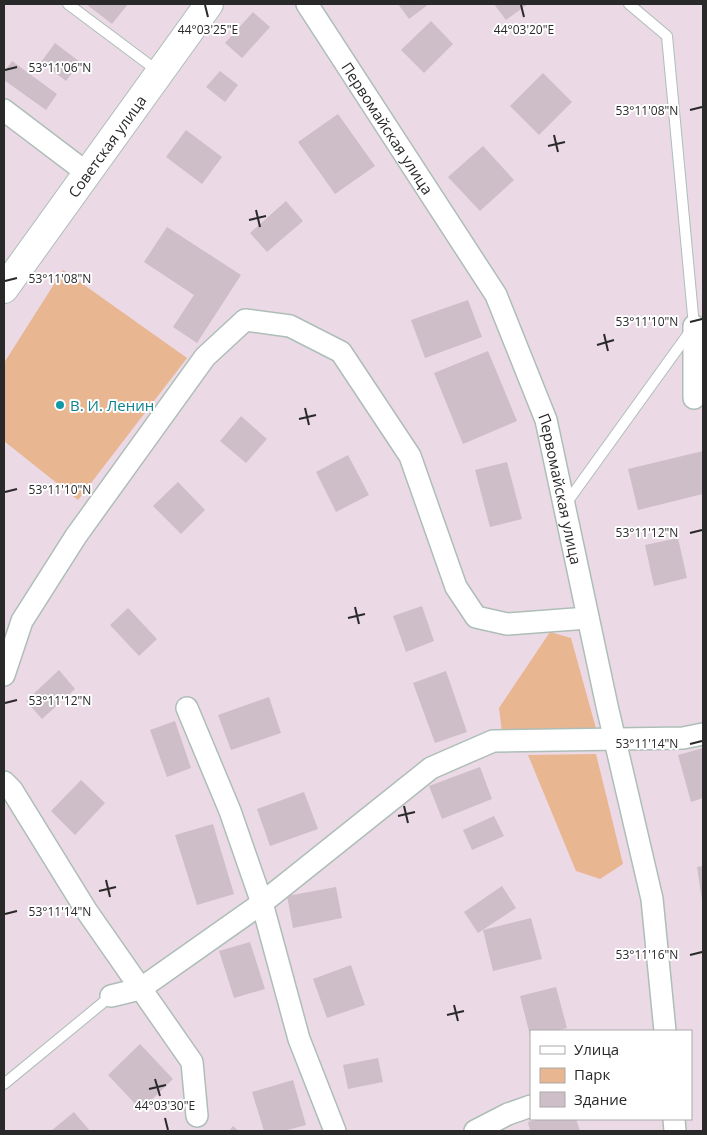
<svg xmlns="http://www.w3.org/2000/svg" width="707" height="1135" viewBox="0 0 707 1135" font-family="'Open Sans',sans-serif">
<style>
.green{fill:#e8b690}
.building{fill:#cebec8}
.lines{fill:none;stroke-linecap:round;stroke-linejoin:round}
.service-casing{stroke:#adbeb7;stroke-width:12}
.minor-casing{stroke:#adbeb7;stroke-width:24}
.secondary-casing{stroke:#adbeb7;stroke-width:30}
.service{stroke:#fff;stroke-width:10}
.minor{stroke:#fff;stroke-width:21}
.secondary{stroke:#fff;stroke-width:28}
.ticks{fill:none;stroke:#292929;stroke-width:2}
.culture-dot{fill:#0f9aa8;stroke:#fff;stroke-width:2}
.labels{text-anchor:middle;dominant-baseline:central;stroke-width:4;stroke-linejoin:round;paint-order:stroke}
.street-label{font-size:15px;fill:#292929;stroke:#fff}
.culture-label{font-size:15px;fill:#0d838f;stroke:#fff;text-anchor:start}
.ticks-label{font-size:12px;text-anchor:middle;fill:#292929;stroke:#fff;stroke-width:4;stroke-linejoin:round;paint-order:stroke}
</style>
<rect width="100%" height="100%" fill="#ecd9e6"/>
<g class="green">
<polygon points="63,270 187,358 78,500 4,441 4,363"/>
<polygon points="550,632 571,638 597,732 502,732 499,708"/>
<polygon points="596,754 623,864 600,879 576,871 528,755"/>
</g>
<g class="building">
<polygon points="86,4 128,4 112,24"/>
<polygon points="398,4 429,4 409,19"/>
<polygon points="494,4 528,4 506,20"/>
<polygon points="253,12 270,27 242,58 225,43"/>
<polygon points="431,21 453,44 424,73 401,50"/>
<polygon points="55,43 80,62 66,81 41,62"/>
<polygon points="12,61 57,94 46,110 4,80 4,72"/>
<polygon points="220,71 238,85 225,102 206,87"/>
<polygon points="543,73 572,102 539,135 510,106"/>
<polygon points="338,114 375,166 335,194 298,142"/>
<polygon points="186,130 222,157 202,184 166,157"/>
<polygon points="483,146 514,180 480,211 448,177"/>
<polygon points="286,201 303,221 267,252 250,233"/>
<polygon points="167,227 241,275 197,343 173,327 194,295 144,262"/>
<polygon points="468,300 482,337 425,358 411,320"/>
<polygon points="488,351 517,421 463,444 434,373"/>
<polygon points="241,416 267,439 246,463 220,441"/>
<polygon points="703,451 703,494 638,510 628,469"/>
<polygon points="348,455 369,495 336,512 316,472"/>
<polygon points="507,462 522,519 490,527 475,470"/>
<polygon points="178,482 205,510 181,534 153,506"/>
<polygon points="678,538 687,578 654,586 645,545"/>
<polygon points="422,606 434,641 406,652 393,616"/>
<polygon points="128,608 157,639 139,656 110,625"/>
<polygon points="59,670 75,689 42,719 26,701"/>
<polygon points="446,671 467,732 435,743 413,683"/>
<polygon points="269,697 281,733 231,750 218,715"/>
<polygon points="175,721 191,768 167,777 150,730"/>
<polygon points="703,748 703,798 691,802 678,755"/>
<polygon points="480,767 492,799 442,819 429,786"/>
<polygon points="81,780 105,803 75,835 51,811"/>
<polygon points="304,792 318,829 270,846 257,809"/>
<polygon points="494,816 504,836 472,850 463,830"/>
<polygon points="213,824 234,894 197,905 175,835"/>
<polygon points="703,866 703,900 702,900 697,867"/>
<polygon points="502,886 516,908 478,933 464,912"/>
<polygon points="336,887 342,918 293,928 287,896"/>
<polygon points="531,918 542,959 493,971 483,930"/>
<polygon points="250,942 265,989 234,998 219,951"/>
<polygon points="351,965 365,1005 327,1018 313,979"/>
<polygon points="556,987 567,1028 554,1031 531,1031 530,1035 520,996"/>
<polygon points="140,1044 173,1079 141,1110 108,1075"/>
<polygon points="378,1058 383,1082 348,1089 343,1065"/>
<polygon points="293,1080 306,1125 284,1131 264,1131 252,1092"/>
<polygon points="74,1112 90,1131 51,1131"/>
<polygon points="541,1119 576,1119 580,1131 530,1131 528,1122"/>
<polygon points="233,1126 239,1131 229,1131"/>
</g>
<g class="lines">
<defs>
<g id="service">
<polyline points="68,4 159,72"/>
<polyline points="565,505 694,326 667,36 629,4"/>
<polyline points="4,1084 111,996"/>
</g>
<g id="minor">
<path id="s1" d="M307,4L496,295L546,420L607,706L652,899L665,1031"/>
<polyline points="4,110 87,173"/>
<polyline points="694,398 694,326 703,348"/>
<polyline points="4,675 22,621 76,536 205,357 245,320 290,326 341,352 410,456 456,587 476,617 507,624 588,618"/>
<polyline points="187,708 230,811 262,903 299,1039 335,1131"/>
<polyline points="4,782 12,790 86,910 192,1062 197,1116"/>
<polyline points="111,996 140,989 262,903 431,768 493,741 683,738 703,734"/>
<polyline points="674,1119 675,1131"/>
<polyline points="475,1131 508,1114 531,1106"/>
</g>
<g id="secondary">
<path id="s2" d="M4,289L209,4"/>
</g>
</defs>
<use href="#service" class="service-casing"/>
<use href="#minor" class="minor-casing"/>
<use href="#secondary" class="secondary-casing"/>
<use href="#service" class="service"/>
<use href="#minor" class="minor"/>
<use href="#secondary" class="secondary"/>
</g>
<path class="ticks" d="M205,5L208,17M521,5L524,17M5,70L17,67M690,110L702,107M554,135L558,152M548,146L565,142M256,210L260,227M249,220L266,216M5,281L17,278M690,322L702,319M604,334L608,351M597,345L614,340M305,408L309,425M299,419L316,415M5,492L17,489M690,533L702,530M355,607L359,624M348,618L365,614M5,703L17,700M690,744L702,741M404,806L408,823M398,816L415,812M106,880L110,897M99,891L116,887M5,914L17,911M690,955L702,952M454,1005L458,1021M447,1015L464,1011M155,1079L160,1096M149,1089L166,1085M165,1118L168,1130"/>
<circle class="culture-dot" cx="60" cy="405" r="5"/>
<g class="labels">
<g class="street-label">
<text stroke="none"><textPath href="#s1" startOffset="148">Первомайская улица</textPath></text>
<text stroke="none"><textPath href="#s2" startOffset="176">Советская улица</textPath></text>
<text stroke="none"><textPath href="#s1" startOffset="552">Первомайская улица</textPath></text>
</g>
<g class="culture-label">
<text x="70" y="405">В. И. Ленин</text>
</g>
</g>
<g class="ticks-label">
<text x="524" y="34">44°03'20"E</text>
<text x="208" y="34">44°03'25"E</text>
<text x="60" y="72">53°11'06"N</text>
<text x="647" y="115">53°11'08"N</text>
<text x="60" y="283">53°11'08"N</text>
<text x="647" y="326">53°11'10"N</text>
<text x="60" y="494">53°11'10"N</text>
<text x="647" y="537">53°11'12"N</text>
<text x="60" y="705">53°11'12"N</text>
<text x="647" y="748">53°11'14"N</text>
<text x="60" y="916">53°11'14"N</text>
<text x="647" y="959">53°11'16"N</text>
<text x="165" y="1110">44°03'30"E</text>
</g>
<rect width="707" height="1135" fill="none" stroke="#292929" stroke-width="10"/>
<rect x="530" y="1030" width="162" height="90" fill="#ffffff" stroke="#a9a9a9"/>
<rect x="540" y="1046" width="25" height="8" fill="#ffffff" stroke="#a9a9a9"/>
<text x="574" y="1055" font-size="15" fill="#292929">Улица</text>
<rect x="540" y="1068" width="25" height="15" fill="#e8b690" stroke="#a9a9a9"/>
<text x="574" y="1080" font-size="15" fill="#292929">Парк</text>
<rect x="540" y="1092" width="25" height="15" fill="#cebec8" stroke="#a9a9a9"/>
<text x="574" y="1105" font-size="15" fill="#292929">Здание</text>
</svg>
